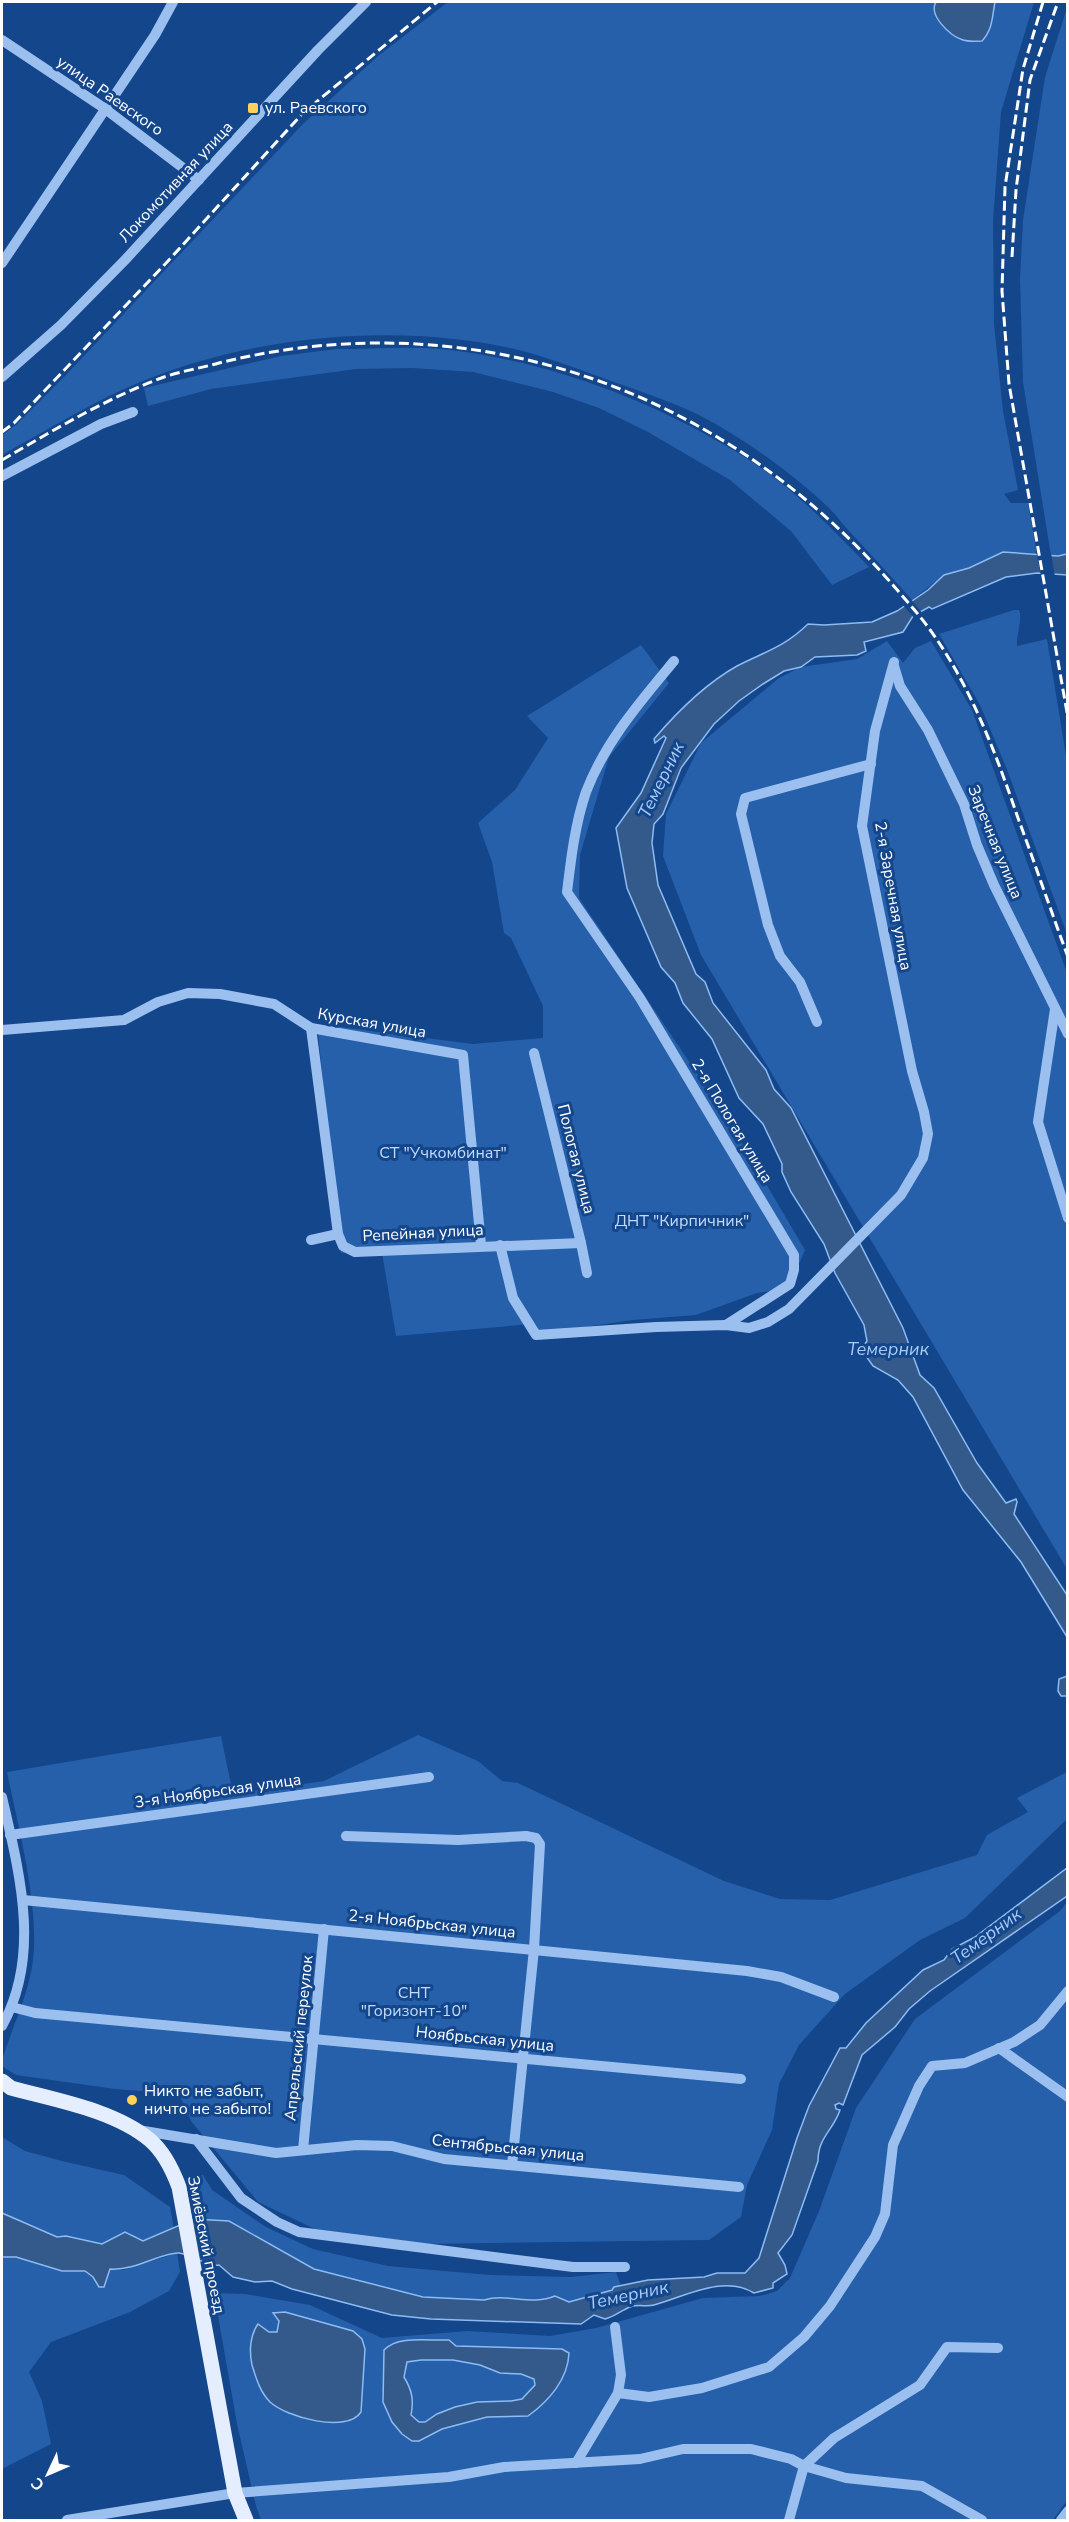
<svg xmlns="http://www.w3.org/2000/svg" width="1069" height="2522" viewBox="0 0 1069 2522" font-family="'Nunito Sans',sans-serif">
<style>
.green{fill:#265faa}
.water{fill:#345a8c;stroke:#8dbbf3;stroke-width:1.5;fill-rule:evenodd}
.pier{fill:#14468b}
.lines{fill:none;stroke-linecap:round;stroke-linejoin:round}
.minor{stroke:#9bc0f0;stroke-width:10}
.major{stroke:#e4eeff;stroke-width:15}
.rail{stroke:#fff;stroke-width:3;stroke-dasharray:10 4.5;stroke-linecap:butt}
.poi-dot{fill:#ffd25a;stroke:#14468b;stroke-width:2}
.labels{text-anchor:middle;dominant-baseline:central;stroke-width:6;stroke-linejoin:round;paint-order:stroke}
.street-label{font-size:16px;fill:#fff;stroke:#14468b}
.poi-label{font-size:16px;fill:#fff;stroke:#14468b;text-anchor:start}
.park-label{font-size:16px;fill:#c2dbfc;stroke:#14468b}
.water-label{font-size:18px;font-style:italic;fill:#a7caf7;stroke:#14468b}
</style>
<rect width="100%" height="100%" fill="#14468b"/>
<g class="green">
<path d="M448,2H1034L1001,112L993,221L994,324L1003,411L1018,490L1004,494L1011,503H1028L1037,554L1003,552L969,568L944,575L912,600C892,577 871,555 850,532C843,525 837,516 830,509C792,473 744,438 697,414C669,401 640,391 611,381C581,370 550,358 519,350C406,323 269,334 161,374C105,394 54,426 2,455V435L16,425L65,376L302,125L378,56Z"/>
<polygon points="1067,8 1068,554 1051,556 1023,382 1020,279 1023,220 1045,77"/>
<path d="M336,349C371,349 407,346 441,349C547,360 652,400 743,456C790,485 831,527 869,567L832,585L791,531L730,480L648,432L599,408L553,392L473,372L412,368L356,369L211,389L148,406L144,388L281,356Z"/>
<path d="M1014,610H1019C1023,620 1016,634 1017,646L1047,639L1067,762V934L1006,767L980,705L939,634Z"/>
<polygon points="887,641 903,663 915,648 931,641 972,710 1067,973 1067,1569 701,955 663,856 666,814 701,743 779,678 801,667 857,659"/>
<polygon points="641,645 669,683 609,757 580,855 579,898 729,1121 805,1250 788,1289 757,1293 696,1315 633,1320 535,1334 532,1324 396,1336 382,1253 341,1253 317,1024 473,1044 543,1038 543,1006 511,938 504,933 492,862 478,823 515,790 548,738 527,716"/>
<path d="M418,1735L478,1761L502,1781L518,1783L724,1881L780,1899L830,1900L977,1855L987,1835L1028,1812L1017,1798L1067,1772L1068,1818L965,1918L920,1940L845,1994L799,2045L779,2084L772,2130L747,2185L741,2217L709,2240L422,2244L315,2229L258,2202L191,2121L179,2094L115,2089L16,2075L2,2066V2060C11,2031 25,2002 31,1972C43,1918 18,1827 7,1772L221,1736L233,1794L324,1781Z"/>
<polygon points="1067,1902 1068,2499 1053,2520 261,2520 256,2506 237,2424 214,2293 245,2294 310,2305 382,2338 467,2331 550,2336 596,2328 703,2298 760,2296 777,2291 790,2278 819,2211 856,2108 915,2019 1060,1911"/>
<polygon points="2,2137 25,2151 62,2161 124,2175 170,2207 174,2229 142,2241 125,2232 102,2244 66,2236 57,2237 2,2213"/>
<path d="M203,2175L212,2190L266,2227L313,2249L388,2266L490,2275L571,2277L616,2272L621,2286L569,2302L555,2296C532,2306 507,2293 484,2300L423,2297L314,2269L229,2221L194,2219L190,2176Z"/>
<polygon points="177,2253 180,2272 169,2291 130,2312 51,2342 29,2372 42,2401 51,2444 2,2469 2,2257 16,2257 62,2271 85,2271 93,2277 99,2287 104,2287 110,2269 123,2270"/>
</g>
<g class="water">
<path d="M936,2H995C992,17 993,29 982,41C975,41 969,42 963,40C950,36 928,15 936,2Z"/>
<path d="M1003,552L1058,556L1067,554V575L1037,573L1006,577L932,609L929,607L913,616L903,632L864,642L866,651L857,655L815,657L801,667L784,671L763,684L739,701L714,724L681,768L663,814L654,824L652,843L658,885L696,974L705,982L713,1003L766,1070L774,1089L791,1108L903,1328L920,1375L934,1388L977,1463L1006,1503L1016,1499L1017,1502L1014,1514L1067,1595V1637L1021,1562L963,1490L913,1397L898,1380L873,1366L861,1349L867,1341L864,1325L835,1273L824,1244L791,1192L782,1172V1164L763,1124L739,1098L712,1039L683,1003L675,983L661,967L627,888L616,828L641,793L666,738L664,736L655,743L654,739C677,712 705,684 737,666C766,651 783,648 808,624L824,625L872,622L897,611L928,590L944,575L969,568Z"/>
<polygon points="1067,1676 1067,1696 1061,1696 1058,1691 1059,1679"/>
<path d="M1067,1868V1896L930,1991L909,2009L895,2027L862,2055L843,2105L839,2103L835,2105L836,2109L840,2110C833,2131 818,2137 818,2161L792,2235L778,2253L785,2265L787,2274L773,2283V2288L754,2293C724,2274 684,2297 654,2305C646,2307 638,2304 630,2307C622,2310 614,2317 605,2319L594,2315L581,2324L431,2319L392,2315L292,2289L272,2281L255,2282L233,2277L219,2265C206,2267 194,2255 179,2253C162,2252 135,2271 110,2269L104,2287H99L93,2277L85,2271H62L16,2257H2V2213L57,2237L66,2236L102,2244L125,2232L143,2241L194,2219L229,2221L314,2269L423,2297L484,2300C507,2293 532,2306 555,2296L569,2302L612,2290L614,2287L648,2280L704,2277L717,2273H745L759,2258L797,2138L809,2106L840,2048H846L866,2023L923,1970L944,1960L952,1949L975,1937Z"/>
<path d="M285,2312L353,2331L362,2339L365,2349L361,2412C347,2434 286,2417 270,2402C260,2392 256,2378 252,2365C249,2351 250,2335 258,2324L269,2332H277L279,2321L273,2313Z"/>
<path d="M449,2340L456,2346L562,2349L569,2353C568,2379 549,2401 528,2416L487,2417L442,2429L419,2441H412L402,2434L392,2422L383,2402L384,2350C398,2335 429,2341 449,2340ZM421,2360H453L480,2365L500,2373L521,2374L534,2379L535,2385L522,2399L511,2401L477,2402L455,2407L437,2414L425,2422H419L411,2415C414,2400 412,2390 404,2377L407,2362Z"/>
</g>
<g class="pier">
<polygon points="1036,551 1051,553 1055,577 1041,576"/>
<polygon points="910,598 923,614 915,619 902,604"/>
</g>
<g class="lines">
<g class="minor">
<polyline points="2,40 104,108 199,180"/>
<polyline points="2,263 155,35 173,2"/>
<polyline points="2,377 61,325 125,260 318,50 366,2"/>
<polyline points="2,476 101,424 133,412"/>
<path d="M674,661C640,702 605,742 586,792C575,824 571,859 567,892L640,998L794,1255V1270L790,1284L726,1325"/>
<polyline points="894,666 900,686 928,730 964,804 977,845 994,885 1068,1034"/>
<polyline points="1055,1009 1038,1122 1068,1218"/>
<polyline points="817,1022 800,982 780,956 768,925 741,814 745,798 871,764"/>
<polyline points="311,1028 338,1234 343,1246 355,1252 581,1243"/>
<polyline points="2,1030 124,1020 158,1002 188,993 220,994 274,1004 311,1028 463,1055 481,1245"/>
<polyline points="534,1053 581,1243 587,1273"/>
<polyline points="311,1240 338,1234"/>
<polyline points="500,1245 513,1298 536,1335 656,1327 726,1325 749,1328 768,1322 789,1309 901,1195 923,1158 928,1134 924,1112 912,1071 862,826 875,731 894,662"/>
<path d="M2,1797C19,1871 42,1955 2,2026"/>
<polyline points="10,1835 429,1777"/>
<polyline points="346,1836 458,1840 526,1836 536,1838 540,1844 534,1949 512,2165"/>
<polyline points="23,1900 747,1971 781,1977 834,1997"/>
<polyline points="12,2007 35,2013 741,2079"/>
<polyline points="999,2048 1068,2097"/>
<polyline points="138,2130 276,2153 357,2145 392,2146 444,2159 739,2187"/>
<polyline points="196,2139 241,2198 277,2222 299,2232 573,2267 625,2267"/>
<polyline points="303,2150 324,1929"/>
<polyline points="618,2393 649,2397 702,2388 769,2367 804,2337 830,2306 875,2237 885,2214 893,2145 919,2086 932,2066 965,2063 1014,2042 1040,2025 1068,1991"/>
<polyline points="576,2463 618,2393 621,2375 615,2327"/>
<polyline points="67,2520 235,2493 449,2477 504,2467 640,2459 683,2449 751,2449 791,2459 804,2466 846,2478 922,2486 982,2520"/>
<polyline points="789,2520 804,2466 834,2438 920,2385 947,2347 998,2348"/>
<polyline points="1061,2520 1068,2511"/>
</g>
<path class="major" d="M2,2081L11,2088C55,2100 114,2110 150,2140C164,2152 173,2171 179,2187L235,2493L246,2520"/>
<g class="rail">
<polyline points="1043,2 1023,69 1005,187 1002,291 1009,384 1068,718"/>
<polyline points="1012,257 1016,190 1030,80 1058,2"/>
<polyline points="2,432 14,423 168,261 303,113 437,2"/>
<path d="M2,460C54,430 107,398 164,377C182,371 201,368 219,363C472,300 722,389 892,584C904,598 917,612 928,627C970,684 995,751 1018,818C1035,864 1051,911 1068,957"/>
</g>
</g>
<g class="poi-dot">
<rect x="247" y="102" width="12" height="12" rx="3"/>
<circle cx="132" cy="2100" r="6"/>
</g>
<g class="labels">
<g class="street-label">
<text transform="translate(110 96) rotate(35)">улица Раевского</text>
<text transform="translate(176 182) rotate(-47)">Локомотивная улица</text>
<text transform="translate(995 842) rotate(68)">Заречная улица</text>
<text transform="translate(893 896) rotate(80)">2-я Заречная улица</text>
<text transform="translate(372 1023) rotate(10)">Курская улица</text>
<text transform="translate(732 1121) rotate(59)">2-я Пологая улица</text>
<text transform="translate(576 1159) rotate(76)">Пологая улица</text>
<text transform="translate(423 1233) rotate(-3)">Репейная улица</text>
<text transform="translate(218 1791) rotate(-8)">3-я Ноябрьская улица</text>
<text transform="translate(432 1924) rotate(6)">2-я Ноябрьская улица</text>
<text transform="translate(299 2038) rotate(-84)">Апрельский переулок</text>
<text transform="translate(485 2039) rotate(6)">Ноябрьская улица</text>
<text transform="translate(508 2148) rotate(6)">Сентябрьская улица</text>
<text transform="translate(206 2245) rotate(79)">Змиёвский проезд</text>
</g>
<g class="poi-label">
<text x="265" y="108">ул. Раевского</text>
<text x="144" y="2091">Никто не забыт,<tspan x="144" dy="18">ничто не забыто!</tspan></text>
</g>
<g class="park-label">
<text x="443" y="1153">СТ "Учкомбинат"</text>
<text x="682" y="1221">ДНТ "Кирпичник"</text>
<text x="414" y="1993">СНТ<tspan x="414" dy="18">"Горизонт-10"</tspan></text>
</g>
<g class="water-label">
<text transform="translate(661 780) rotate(-64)">Темерник</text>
<text x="888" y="1349">Темерник</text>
<text transform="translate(986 1936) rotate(-36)">Темерник</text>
<text transform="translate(628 2295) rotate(-12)">Темерник</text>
</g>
</g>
<rect width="1069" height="2522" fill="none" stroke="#ffffff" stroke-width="6"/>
<g transform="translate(48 2474) rotate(226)" stroke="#14468b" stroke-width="4.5" paint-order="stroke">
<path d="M0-4.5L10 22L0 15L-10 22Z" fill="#ffffff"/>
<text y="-9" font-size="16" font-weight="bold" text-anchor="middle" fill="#ffffff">С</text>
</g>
</svg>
